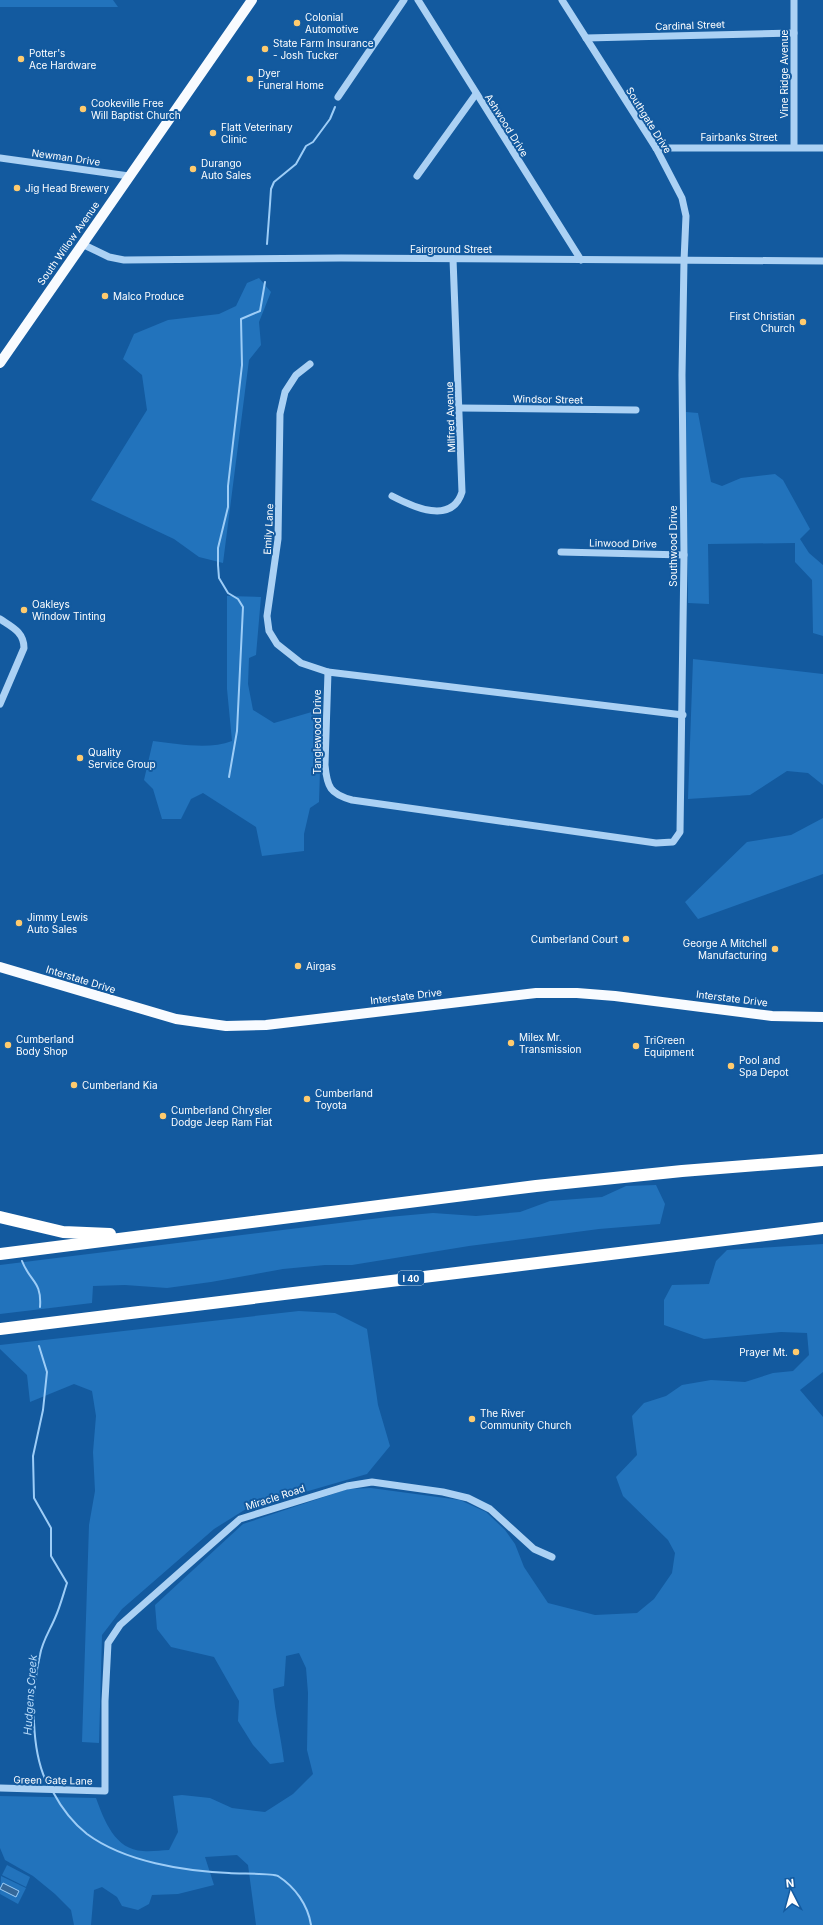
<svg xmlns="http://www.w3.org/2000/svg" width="823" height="1925" viewBox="0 0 823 1925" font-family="Inter,sans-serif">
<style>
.green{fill:#2273bc}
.water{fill:#356899;stroke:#9dcdf7}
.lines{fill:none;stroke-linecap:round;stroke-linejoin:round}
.stream{stroke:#9dcdf7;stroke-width:2}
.minor{stroke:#abd1f4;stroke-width:7}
.major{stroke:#f8fbff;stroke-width:10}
.highway{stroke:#fff;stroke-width:12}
.poi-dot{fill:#ffcb6e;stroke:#135a9f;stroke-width:1.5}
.labels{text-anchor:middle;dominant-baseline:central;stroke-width:4;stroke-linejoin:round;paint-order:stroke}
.shield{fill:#135a9f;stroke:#b8cee2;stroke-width:1}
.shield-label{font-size:9px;font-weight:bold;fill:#fff}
.poi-label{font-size:10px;fill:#fff;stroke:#135a9f;text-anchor:start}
.street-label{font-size:10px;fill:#fff;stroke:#135a9f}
.water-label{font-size:11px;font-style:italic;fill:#b8dbfa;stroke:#135a9f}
</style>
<rect width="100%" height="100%" fill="#135a9f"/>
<g class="green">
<polygon points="0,0 113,0 118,7 0,7"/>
<polygon points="259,278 271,292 259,322 261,345 249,360 223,563 199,557 174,539 91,500 147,410 142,375 123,359 134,334 168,320 219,314 236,306 247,283"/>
<polygon points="686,412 698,413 711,482 722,486 741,478 775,474 783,480 810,529 800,539 809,553 823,565 823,636 813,633 812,580 795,562 795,543 708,544 709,604 688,603"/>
<path d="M227,596L261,597L256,655L249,658L248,684L253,710L274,723L322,709L319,802L310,808L304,834V851L262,856L256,827L203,793L191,799L181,819H162L153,789L144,780L153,741C178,744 209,750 232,741L227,689Z"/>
<polygon points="693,659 823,674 823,785 808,773 787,771 750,795 688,799"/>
<polygon points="823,818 823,874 698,919 685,902 747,842 791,835"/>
<polygon points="656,1185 665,1204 660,1224 599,1229 469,1246 352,1265 325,1265 283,1269 211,1282 167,1288 125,1285 93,1286 92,1303 0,1314 0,1265 388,1217 433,1213 476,1216 520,1212 550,1201 602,1197 626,1186"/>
<path d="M823,1244V1372L800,1390L823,1417V1925H256L248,1865L237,1855L205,1857L214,1885L178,1894L152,1895L149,1904L138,1910L122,1906L117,1897L102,1887L94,1890L91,1925H74L71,1910L55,1894L33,1876L5,1860L0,1848V1796L96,1798C104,1820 115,1850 143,1851C152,1852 161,1850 169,1850L178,1832L173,1796L182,1795L210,1798L232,1808L265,1812L293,1794L313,1774L307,1750L308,1693L306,1668L299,1653L286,1656L284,1686L273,1689C275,1714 281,1737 284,1762L270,1764L253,1745L238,1721L239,1701L214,1657L171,1647L157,1629L155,1605L243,1524L348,1489L371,1488L460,1500L486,1512L505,1530L515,1544L524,1567L548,1603L595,1615L637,1613L654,1599L672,1573L675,1553L668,1540L623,1496L616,1477L637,1455L632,1416L644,1403L666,1396L682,1385L711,1380L745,1382L773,1373L793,1371L809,1355L807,1333L781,1332L704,1339L664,1325V1300L672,1285L709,1284L716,1261L727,1250Z"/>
<polygon points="299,1311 335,1313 367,1329 378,1405 390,1446 367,1474 246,1509 214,1529 122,1609 102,1635 99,1743 82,1742 89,1525 95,1491 93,1452 96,1416 92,1391 74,1384 30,1402 27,1375 0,1349 0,1345"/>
<polygon points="7,1865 30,1877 26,1887 2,1875"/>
<polygon points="1,1876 26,1888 18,1904 0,1894"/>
</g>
<polygon class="water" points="3,1883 19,1891 16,1897 0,1889"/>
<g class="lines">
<g class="stream">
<polyline points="267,244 270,204 271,189 274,182 296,164 306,146 313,142 330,119 335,107"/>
<polyline points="229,777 237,731 243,607 238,599 228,593 219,578 218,565 218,548 228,507 228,486 242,365 241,319 260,311 265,282"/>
<path d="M22,1261C30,1282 42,1281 40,1307"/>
<path d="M39,1346L47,1372L43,1410L33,1456L34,1498L51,1528V1556L67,1583C63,1595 60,1607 55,1618C50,1630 42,1642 40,1655C31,1692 30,1753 49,1787"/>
<path d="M53,1792C61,1807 73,1823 87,1834C125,1862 184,1871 229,1873C238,1874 272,1873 278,1876C295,1887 308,1905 311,1925"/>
</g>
<g class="minor">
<polyline points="418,0 581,260"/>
<path d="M562,0L656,148L682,198L686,216L684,261L682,375L684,555L680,832L673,842L656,843L352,800C330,794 327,787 325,765L328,672L683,715"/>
<polyline points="794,0 794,147"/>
<polyline points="586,38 794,33"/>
<polyline points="338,97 404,0"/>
<polyline points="656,148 823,148"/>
<polyline points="0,158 129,176"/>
<polyline points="417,176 476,94"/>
<polyline points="82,244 109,257 124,260 341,258 823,261"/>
<polyline points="310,364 296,375 285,392 280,414 278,539 267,616 269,631 277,644 301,663 328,672"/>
<polyline points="460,408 636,410"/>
<path d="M392,496C413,507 452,525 462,492L453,259"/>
<polyline points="561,552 684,555"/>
<path d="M0,619C12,627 24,632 24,648L0,704"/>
<polyline points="0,1788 105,1791 105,1701 108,1643 120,1625 240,1519 347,1486 372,1482 443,1492 468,1498 490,1509 534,1549 552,1557"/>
</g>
<g class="major">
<polyline points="0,363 252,0"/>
<polyline points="0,967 176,1019 226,1026 266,1025 536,993 577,993 615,996 772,1016 823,1017"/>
</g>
<g class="highway">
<polyline points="0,1217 63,1232 110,1234"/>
<polyline points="0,1254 536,1186 682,1171 823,1160"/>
<polyline points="0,1329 823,1228"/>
</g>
</g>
<g class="poi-dot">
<circle cx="297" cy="23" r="4"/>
<circle cx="265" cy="49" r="4"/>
<circle cx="21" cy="59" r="4"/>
<circle cx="250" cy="79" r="4"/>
<circle cx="83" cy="109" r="4"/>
<circle cx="213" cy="133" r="4"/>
<circle cx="193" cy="169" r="4"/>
<circle cx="17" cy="188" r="4"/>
<circle cx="105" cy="296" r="4"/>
<circle cx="803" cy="322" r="4"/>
<circle cx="24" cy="610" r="4"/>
<circle cx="80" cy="758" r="4"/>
<circle cx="19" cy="923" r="4"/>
<circle cx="626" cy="939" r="4"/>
<circle cx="775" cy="949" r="4"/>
<circle cx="298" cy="966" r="4"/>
<circle cx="511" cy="1043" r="4"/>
<circle cx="8" cy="1045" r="4"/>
<circle cx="636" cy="1046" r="4"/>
<circle cx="731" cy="1066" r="4"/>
<circle cx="74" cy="1085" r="4"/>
<circle cx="307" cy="1099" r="4"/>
<circle cx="163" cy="1116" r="4"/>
<circle cx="796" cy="1352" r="4"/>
<circle cx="472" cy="1419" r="4"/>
</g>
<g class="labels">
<rect class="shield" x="398" y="1271" width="26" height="14" rx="3"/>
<g class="shield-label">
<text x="411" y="1278">I 40</text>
</g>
<g class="poi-label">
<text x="305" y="17">Colonial<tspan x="305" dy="12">Automotive</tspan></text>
<text x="273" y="43">State Farm Insurance<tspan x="273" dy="12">- Josh Tucker</tspan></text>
<text x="29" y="53">Potter's<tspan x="29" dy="12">Ace Hardware</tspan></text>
<text x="258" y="73">Dyer<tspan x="258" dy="12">Funeral Home</tspan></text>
<text x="91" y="103">Cookeville Free<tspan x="91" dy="12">Will Baptist Church</tspan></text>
<text x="221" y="127">Flatt Veterinary<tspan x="221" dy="12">Clinic</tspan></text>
<text x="201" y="163">Durango<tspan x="201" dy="12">Auto Sales</tspan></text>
<text x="25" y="188">Jig Head Brewery</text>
<text x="113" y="296">Malco Produce</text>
<text x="795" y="316" text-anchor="end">First Christian<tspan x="795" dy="12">Church</tspan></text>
<text x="32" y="604">Oakleys<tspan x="32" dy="12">Window Tinting</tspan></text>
<text x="88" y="752">Quality<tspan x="88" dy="12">Service Group</tspan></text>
<text x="27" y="917">Jimmy Lewis<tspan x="27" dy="12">Auto Sales</tspan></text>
<text x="618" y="939" text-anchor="end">Cumberland Court</text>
<text x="767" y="943" text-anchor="end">George A Mitchell<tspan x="767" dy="12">Manufacturing</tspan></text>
<text x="306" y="966">Airgas</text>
<text x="519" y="1037">Milex Mr.<tspan x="519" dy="12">Transmission</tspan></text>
<text x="16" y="1039">Cumberland<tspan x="16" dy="12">Body Shop</tspan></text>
<text x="644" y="1040">TriGreen<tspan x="644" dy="12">Equipment</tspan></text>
<text x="739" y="1060">Pool and<tspan x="739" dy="12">Spa Depot</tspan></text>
<text x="82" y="1085">Cumberland Kia</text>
<text x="315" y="1093">Cumberland<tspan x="315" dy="12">Toyota</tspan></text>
<text x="171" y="1110">Cumberland Chrysler<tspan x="171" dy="12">Dodge Jeep Ram Fiat</tspan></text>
<text x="788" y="1352" text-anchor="end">Prayer Mt.</text>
<text x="480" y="1413">The River<tspan x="480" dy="12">Community Church</tspan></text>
</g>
<g class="street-label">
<text transform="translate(690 25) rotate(-2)">Cardinal Street</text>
<text transform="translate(784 74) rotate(-90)">Vine Ridge Avenue</text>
<text transform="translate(649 120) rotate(58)">Southgate Drive</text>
<text transform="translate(507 125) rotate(58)">Ashwood Drive</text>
<text x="739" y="137">Fairbanks Street</text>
<text transform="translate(66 157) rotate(8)">Newman Drive</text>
<text transform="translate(68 243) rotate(-55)">South Willow Avenue</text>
<text x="451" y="249">Fairground Street</text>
<text transform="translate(548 399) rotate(1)">Windsor Street</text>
<text transform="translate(450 417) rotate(-92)">Milfred Avenue</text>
<text transform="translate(268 529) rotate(-87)">Emily Lane</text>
<text transform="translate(623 543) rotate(1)">Linwood Drive</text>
<text transform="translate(673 546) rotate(-90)">Southwood Drive</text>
<text transform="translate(317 732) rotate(-90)">Tanglewood Drive</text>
<text transform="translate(81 979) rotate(17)">Interstate Drive</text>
<text transform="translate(406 996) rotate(-7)">Interstate Drive</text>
<text transform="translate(732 998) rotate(7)">Interstate Drive</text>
<text transform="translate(275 1497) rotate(-18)">Miracle Road</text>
<text transform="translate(53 1780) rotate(1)">Green Gate Lane</text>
</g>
<g class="water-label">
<text transform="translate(30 1695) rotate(-86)">Hudgens Creek</text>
</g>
</g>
<g transform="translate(791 1893) rotate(354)" stroke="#135a9f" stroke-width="3" paint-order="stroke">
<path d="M0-3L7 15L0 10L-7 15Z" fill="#ffffff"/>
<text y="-6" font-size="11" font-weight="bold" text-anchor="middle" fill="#ffffff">N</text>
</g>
</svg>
